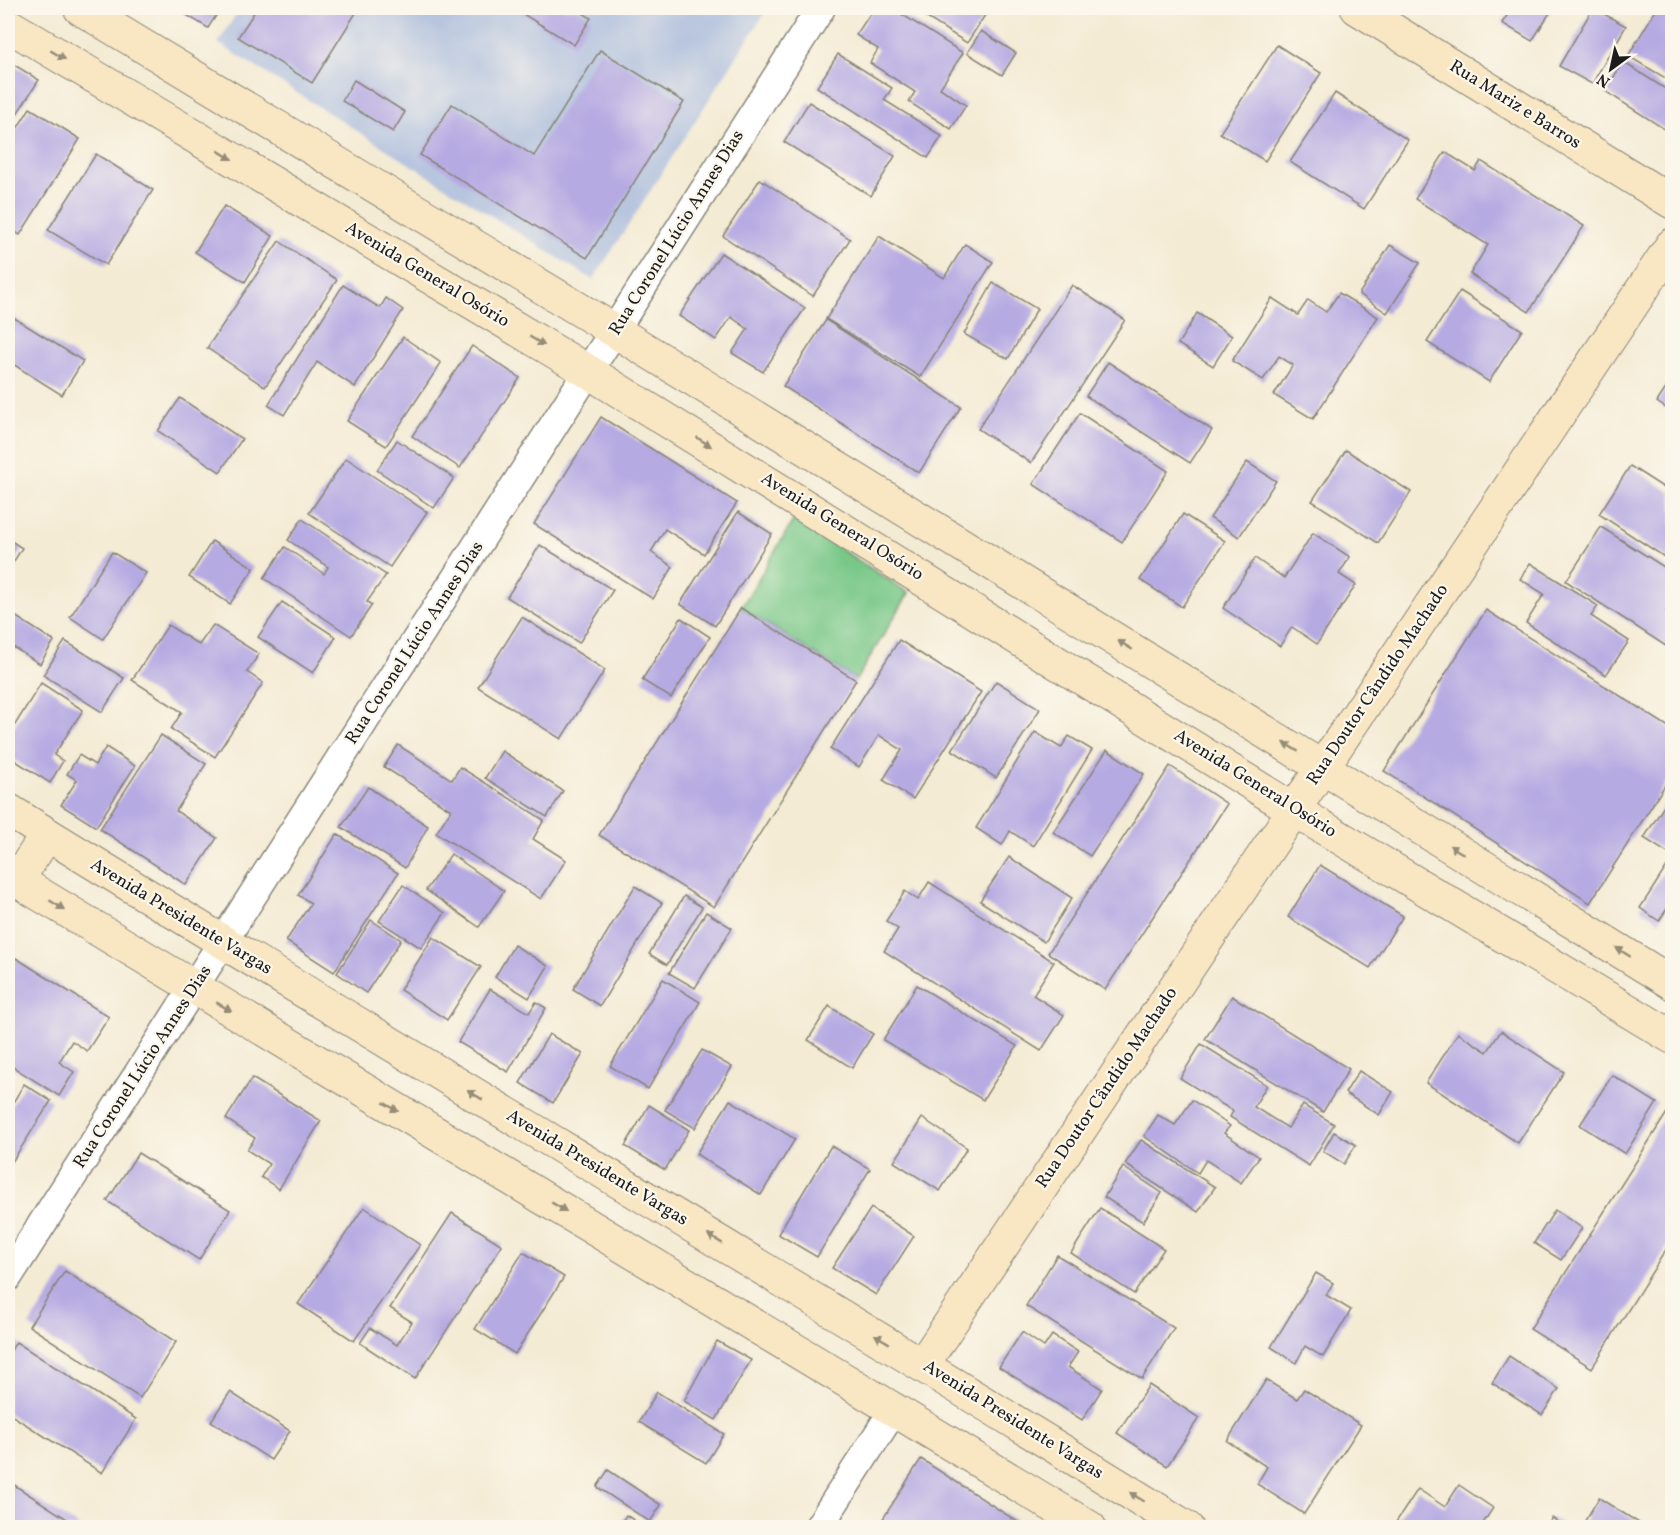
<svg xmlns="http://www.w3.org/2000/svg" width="1680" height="1535" viewBox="0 0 1680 1535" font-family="Vollkorn,serif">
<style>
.industrial{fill:#b7c5de}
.green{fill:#79c888;stroke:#4a7252;stroke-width:1.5}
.building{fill:#b6aae2}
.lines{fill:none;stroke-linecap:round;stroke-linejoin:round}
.street-casing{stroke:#888478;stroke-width:31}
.secondary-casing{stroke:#888478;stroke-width:35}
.street{stroke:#fff;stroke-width:28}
.secondary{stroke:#f9e7c3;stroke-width:33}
.oneway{fill:#968c78}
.labels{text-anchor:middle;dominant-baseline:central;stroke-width:4.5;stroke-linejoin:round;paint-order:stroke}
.street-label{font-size:18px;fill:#1c1c1c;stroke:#fbf7ec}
</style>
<rect width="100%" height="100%" fill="#fbf7ec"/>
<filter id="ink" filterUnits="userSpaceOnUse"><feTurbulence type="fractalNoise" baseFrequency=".0167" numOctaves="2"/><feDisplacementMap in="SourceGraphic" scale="12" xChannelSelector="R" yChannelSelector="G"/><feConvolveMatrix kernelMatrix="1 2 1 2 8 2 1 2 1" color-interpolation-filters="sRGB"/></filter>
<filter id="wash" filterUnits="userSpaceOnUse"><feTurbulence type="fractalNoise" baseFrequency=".008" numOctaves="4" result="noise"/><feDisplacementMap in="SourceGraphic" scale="24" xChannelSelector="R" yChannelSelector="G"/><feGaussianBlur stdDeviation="1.35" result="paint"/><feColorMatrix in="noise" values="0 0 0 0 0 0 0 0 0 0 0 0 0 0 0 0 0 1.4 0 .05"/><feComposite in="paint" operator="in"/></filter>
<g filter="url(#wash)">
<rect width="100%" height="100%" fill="#f4ebd4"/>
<polygon class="industrial" points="240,8 768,8 593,280 218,43"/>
<polygon class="green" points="794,519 909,593 856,680 741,608"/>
<g id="blocks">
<g class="building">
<polygon points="175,8 221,8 208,28"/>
<polygon points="257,8 359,8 312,83 238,37"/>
<polygon points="513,8 575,8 591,18 574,45"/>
<polygon points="874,8 892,8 963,53 940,88 966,105 951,129 909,102 915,92 870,63 878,49 856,35"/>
<polygon points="911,8 986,8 989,9 967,43"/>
<polygon points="1512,8 1553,8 1532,41 1502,23"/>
<polygon points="1593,8 1626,26 1592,84 1559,66"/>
<polygon points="1657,8 1672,8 1672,82 1628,56"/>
<polygon points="981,31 1016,53 1002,75 967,53"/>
<polygon points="1277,45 1321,73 1265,161 1220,133"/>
<polygon points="600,50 684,102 587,258 420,155 452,104 534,156"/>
<polygon points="838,54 892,88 884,100 942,136 928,158 817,87"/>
<polygon points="8,61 39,80 13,120 8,116"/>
<polygon points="1623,62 1672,93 1672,134 1605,91"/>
<polygon points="354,80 405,112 393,132 342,101"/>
<polygon points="1335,93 1408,140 1364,209 1290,162"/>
<polygon points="809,102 895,156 871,196 784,142"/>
<polygon points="30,108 80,139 20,235 8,227 8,143"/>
<polygon points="1445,152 1475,171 1481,161 1584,226 1529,312 1470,274 1488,245 1415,199"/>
<polygon points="96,154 153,190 106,265 48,230"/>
<polygon points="760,179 850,239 813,296 723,236"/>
<polygon points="224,206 273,236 245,282 195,252"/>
<polygon points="879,236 944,278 965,244 993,262 920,377 826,319"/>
<polygon points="279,241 337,280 265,387 207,348"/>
<polygon points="1390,245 1420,263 1387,313 1359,294"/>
<polygon points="721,253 805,308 763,372 732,353 748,329 731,317 716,340 679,316"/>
<polygon points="993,283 1037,309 1008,359 964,334"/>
<polygon points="343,285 380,308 386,298 403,310 355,387 317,362 284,415 268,405"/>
<polygon points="1072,285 1125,320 1031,463 978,429"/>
<polygon points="1460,291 1522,330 1489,382 1427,342"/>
<polygon points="1339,293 1378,317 1313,419 1274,395 1293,365 1279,356 1263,380 1232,361 1272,298 1298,315 1308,300 1326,312"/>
<polygon points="1197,313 1232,336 1213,366 1178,344"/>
<polygon points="8,314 83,361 62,395 8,361"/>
<polygon points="826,320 961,407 919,473 783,386"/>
<polygon points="403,337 441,363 386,446 347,421"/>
<polygon points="472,346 520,378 460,468 412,436"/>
<polygon points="1108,362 1212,430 1190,463 1086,396"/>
<polygon points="1672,379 1672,412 1657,402"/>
<polygon points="180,398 242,439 220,472 158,431"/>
<polygon points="1080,413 1168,471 1122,542 1033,484"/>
<polygon points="601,417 737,503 704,554 665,529 651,552 673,567 653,599 534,524"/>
<polygon points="397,440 454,478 434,508 377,470"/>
<polygon points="1346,450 1411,492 1378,543 1312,501"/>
<polygon points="346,458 427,512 390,567 309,513"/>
<polygon points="1247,462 1276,481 1239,537 1210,518"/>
<polygon points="1630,466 1672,493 1672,562 1599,514"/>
<polygon points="738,512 772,534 715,626 680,604"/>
<polygon points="1183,514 1225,541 1182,607 1140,580"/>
<polygon points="302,519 386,575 367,602 372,605 351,636 264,578 285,547 324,574 328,567 288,540"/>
<polygon points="1601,527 1672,572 1672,601 1666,611 1672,615 1672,650 1566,581"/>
<polygon points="1313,533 1350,557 1339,574 1356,585 1317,644 1292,627 1280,646 1223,608 1255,558 1284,578"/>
<polygon points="8,539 22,548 8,571"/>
<polygon points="212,541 254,568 230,604 189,577"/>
<polygon points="540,545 613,590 579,643 507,597"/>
<polygon points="112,552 146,573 103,639 70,617"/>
<polygon points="1530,563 1598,606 1591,616 1629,641 1606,675 1526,623 1544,594 1520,579"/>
<polygon points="282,602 336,637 313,673 258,637"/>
<polygon points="741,608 856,680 714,907 599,835"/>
<polygon points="1486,610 1672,729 1672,774 1590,903 1384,771"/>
<polygon points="15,616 54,641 40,664 8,644 8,627"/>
<polygon points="522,617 605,670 561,739 478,687"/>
<polygon points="681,618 710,637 671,698 642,680"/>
<polygon points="168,625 199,645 213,625 259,654 247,672 263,683 215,757 171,729 182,712 132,680"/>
<polygon points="899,640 981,692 913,799 883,780 902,750 879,735 859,767 830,749"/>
<polygon points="65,641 124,678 102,712 43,675"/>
<polygon points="996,681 1040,709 996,778 952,750"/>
<polygon points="41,683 83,710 54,755 63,761 50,783 8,756 8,736"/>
<polygon points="1035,732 1061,748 1069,736 1092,750 1033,846 1010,831 1002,845 976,828"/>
<polygon points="161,735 206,764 176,811 217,838 186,885 100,829"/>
<polygon points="398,745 452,780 460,767 544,820 533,839 566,860 541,899 436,833 451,810 384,767"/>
<polygon points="106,747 135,766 96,827 61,805 77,780 67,774 79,755 95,765"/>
<polygon points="1107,750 1144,774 1090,856 1053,832"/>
<polygon points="502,751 563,791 547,817 485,778"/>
<polygon points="1170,766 1227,804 1105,990 1048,953"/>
<polygon points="368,787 428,826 405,868 341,827"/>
<polygon points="1672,793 1672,856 1644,838"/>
<polygon points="337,834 398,873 334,972 286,941 311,903 298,895"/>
<polygon points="451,854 504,891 479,927 426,890"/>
<polygon points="1009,857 1072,898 1044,942 980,901"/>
<polygon points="1671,860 1672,901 1659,921 1640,908"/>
<polygon points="1320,865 1403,916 1370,968 1288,917"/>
<polygon points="929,882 1054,962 1033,995 1064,1015 1041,1051 884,951 898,929 886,921 905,891 918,900"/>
<polygon points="403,885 445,913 421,948 379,921"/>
<polygon points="635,886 662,903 600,1006 573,989"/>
<polygon points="684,896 702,907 667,965 649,954"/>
<polygon points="706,912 732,928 695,988 669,973"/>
<polygon points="371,920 401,940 366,993 337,973"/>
<polygon points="433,937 481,967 447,1020 400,990"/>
<polygon points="514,945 548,966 529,998 495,977"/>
<polygon points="16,958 109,1017 87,1051 72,1041 59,1062 74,1072 59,1096 8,1064 10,1051 8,1049 8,972"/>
<polygon points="663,979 700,1002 648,1089 610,1066"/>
<polygon points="917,985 1017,1046 983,1100 883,1040"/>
<polygon points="490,989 529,1013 536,1002 546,1008 508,1072 458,1042"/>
<polygon points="1232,996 1349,1069 1323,1112 1205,1039"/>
<polygon points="829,1006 873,1034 852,1068 808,1040"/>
<polygon points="1501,1031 1564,1072 1518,1143 1426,1083 1458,1033 1487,1052"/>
<polygon points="549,1034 583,1054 553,1103 520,1083"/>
<polygon points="1201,1044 1267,1085 1254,1107 1288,1128 1303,1105 1334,1124 1309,1166 1230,1117 1233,1111 1180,1078"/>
<polygon points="702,1050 732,1067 695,1128 665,1110"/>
<polygon points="1359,1071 1393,1092 1379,1115 1345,1093"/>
<polygon points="1612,1075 1657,1103 1625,1154 1580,1125"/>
<polygon points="252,1078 321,1121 279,1189 261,1177 269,1164 247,1150 255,1138 226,1119"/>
<polygon points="24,1084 51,1101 12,1162 8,1159 8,1111"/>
<polygon points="730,1100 795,1139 761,1195 696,1154"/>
<polygon points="1192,1100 1230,1126 1224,1133 1259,1157 1241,1183 1206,1160 1198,1173 1144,1136 1158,1115 1175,1125"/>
<polygon points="649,1105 689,1130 665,1170 625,1146"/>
<polygon points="1670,1108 1672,1110 1672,1240 1592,1368 1530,1329"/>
<polygon points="922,1118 967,1148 940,1191 894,1162"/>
<polygon points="1334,1132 1356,1145 1344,1164 1323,1151"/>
<polygon points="1141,1140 1215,1187 1198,1212 1125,1164"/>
<polygon points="831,1146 870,1169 817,1257 778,1234"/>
<polygon points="138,1153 230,1210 199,1260 107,1201"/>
<polygon points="1123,1167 1162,1193 1143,1222 1104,1197"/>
<polygon points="364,1207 420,1245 354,1341 298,1304"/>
<polygon points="871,1208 914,1236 876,1295 832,1268"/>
<polygon points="1100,1208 1164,1249 1134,1294 1071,1253"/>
<polygon points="1555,1210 1582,1228 1561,1260 1534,1243"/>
<polygon points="452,1213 502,1245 415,1379 360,1343 370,1328 397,1345 412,1322 390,1308"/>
<polygon points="523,1252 564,1277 515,1354 475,1329"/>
<polygon points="1057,1255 1174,1328 1142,1379 1026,1306"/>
<polygon points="65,1271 176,1342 140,1398 29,1326"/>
<polygon points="1316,1273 1333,1283 1326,1295 1351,1310 1323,1357 1305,1346 1296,1363 1271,1347"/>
<polygon points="1022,1332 1044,1347 1052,1335 1078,1352 1068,1367 1102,1389 1082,1420 999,1367"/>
<polygon points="717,1341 751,1360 716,1420 684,1401"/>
<polygon points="16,1342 136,1419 102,1473 8,1413 8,1355"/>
<polygon points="1509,1356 1559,1389 1542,1415 1492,1383"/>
<polygon points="1266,1380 1297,1399 1304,1389 1361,1425 1304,1514 1257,1484 1267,1467 1227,1441"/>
<polygon points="1149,1385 1199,1418 1167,1466 1117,1433"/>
<polygon points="230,1392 290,1431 271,1460 211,1421"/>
<polygon points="657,1392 724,1434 706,1463 639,1422"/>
<polygon points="921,1459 1027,1528 877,1528"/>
<polygon points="608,1470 661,1505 650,1522 597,1487"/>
<polygon points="8,1481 81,1528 8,1528"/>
<polygon points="1459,1485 1493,1508 1480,1528 1392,1528 1418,1489 1445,1507"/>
<polygon points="1599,1498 1647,1528 1581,1527"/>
<polygon points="626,1515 646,1528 618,1528"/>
<polygon points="1552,1518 1569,1528 1546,1528"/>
</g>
</g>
</g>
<g filter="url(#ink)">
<use href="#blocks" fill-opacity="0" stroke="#888478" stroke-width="1.5"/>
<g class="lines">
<defs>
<g id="street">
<polyline points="8,1277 821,8"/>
<polyline points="818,1528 895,1408"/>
</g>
<g id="secondary">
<polyline points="80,8 615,331 1672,983"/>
<polyline points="1357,8 1672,202"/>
<polyline points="8,25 589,372 1294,810 1672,1037"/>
<path d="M8,810C399,1052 796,1285 1187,1528"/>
<polyline points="8,875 1090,1528"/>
<polyline points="17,880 47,835"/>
<polyline points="923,1364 1672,245"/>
</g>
</defs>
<use href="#street" class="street-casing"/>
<use href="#secondary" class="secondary-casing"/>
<use href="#street" class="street"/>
<use href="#secondary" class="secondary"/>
</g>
<defs><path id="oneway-solid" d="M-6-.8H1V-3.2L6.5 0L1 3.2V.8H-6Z" transform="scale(1.5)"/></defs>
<g class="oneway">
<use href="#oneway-solid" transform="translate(58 55) rotate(31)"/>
<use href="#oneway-solid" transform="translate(225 155) rotate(31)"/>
<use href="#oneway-solid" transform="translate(537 341) rotate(31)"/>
<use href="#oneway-solid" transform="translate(704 442) rotate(32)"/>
<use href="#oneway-solid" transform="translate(1125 645) rotate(-148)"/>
<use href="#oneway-solid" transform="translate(1291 747) rotate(-148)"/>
<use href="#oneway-solid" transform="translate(1457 850) rotate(-148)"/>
<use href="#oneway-solid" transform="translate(57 905) rotate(32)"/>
<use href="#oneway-solid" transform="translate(1623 952) rotate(-148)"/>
<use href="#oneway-solid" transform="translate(224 1007) rotate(31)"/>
<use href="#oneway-solid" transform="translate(475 1095) rotate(-149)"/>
<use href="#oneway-solid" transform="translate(391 1107) rotate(31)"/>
<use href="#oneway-solid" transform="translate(559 1207) rotate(31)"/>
<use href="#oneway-solid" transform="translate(715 1239) rotate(-149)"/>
<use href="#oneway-solid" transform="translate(882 1339) rotate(-149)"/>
<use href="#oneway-solid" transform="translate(1137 1497) rotate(-148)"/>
</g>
</g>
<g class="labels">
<g class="street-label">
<text transform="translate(1515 105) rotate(32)">Rua Mariz e Barros</text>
<text transform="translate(677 233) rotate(-58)">Rua Coronel Lúcio Annes Dias</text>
<text transform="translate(427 275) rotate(31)">Avenida General Osório</text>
<text transform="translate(842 527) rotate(32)">Avenida General Osório</text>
<text transform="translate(415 643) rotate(-57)">Rua Coronel Lúcio Annes Dias</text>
<text transform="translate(1378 685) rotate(-56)">Rua Doutor Cândido Machado</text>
<text transform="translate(1255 784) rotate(32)">Avenida General Osório</text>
<text transform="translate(181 917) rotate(31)">Avenida Presidente Vargas</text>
<text transform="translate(143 1067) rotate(-57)">Rua Coronel Lúcio Annes Dias</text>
<text transform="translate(1107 1088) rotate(-56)">Rua Doutor Cândido Machado</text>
<text transform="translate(597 1168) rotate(31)">Avenida Presidente Vargas</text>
<text transform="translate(1013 1420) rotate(32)">Avenida Presidente Vargas</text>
</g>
</g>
<rect width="1680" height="1535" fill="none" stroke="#fbf7ec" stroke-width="30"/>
<g transform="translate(1611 69) rotate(213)" stroke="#fbf7ec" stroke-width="4.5" paint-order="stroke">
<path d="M0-4.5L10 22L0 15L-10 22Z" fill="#1c1c1c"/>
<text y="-9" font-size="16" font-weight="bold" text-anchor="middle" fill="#1c1c1c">N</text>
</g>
</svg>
